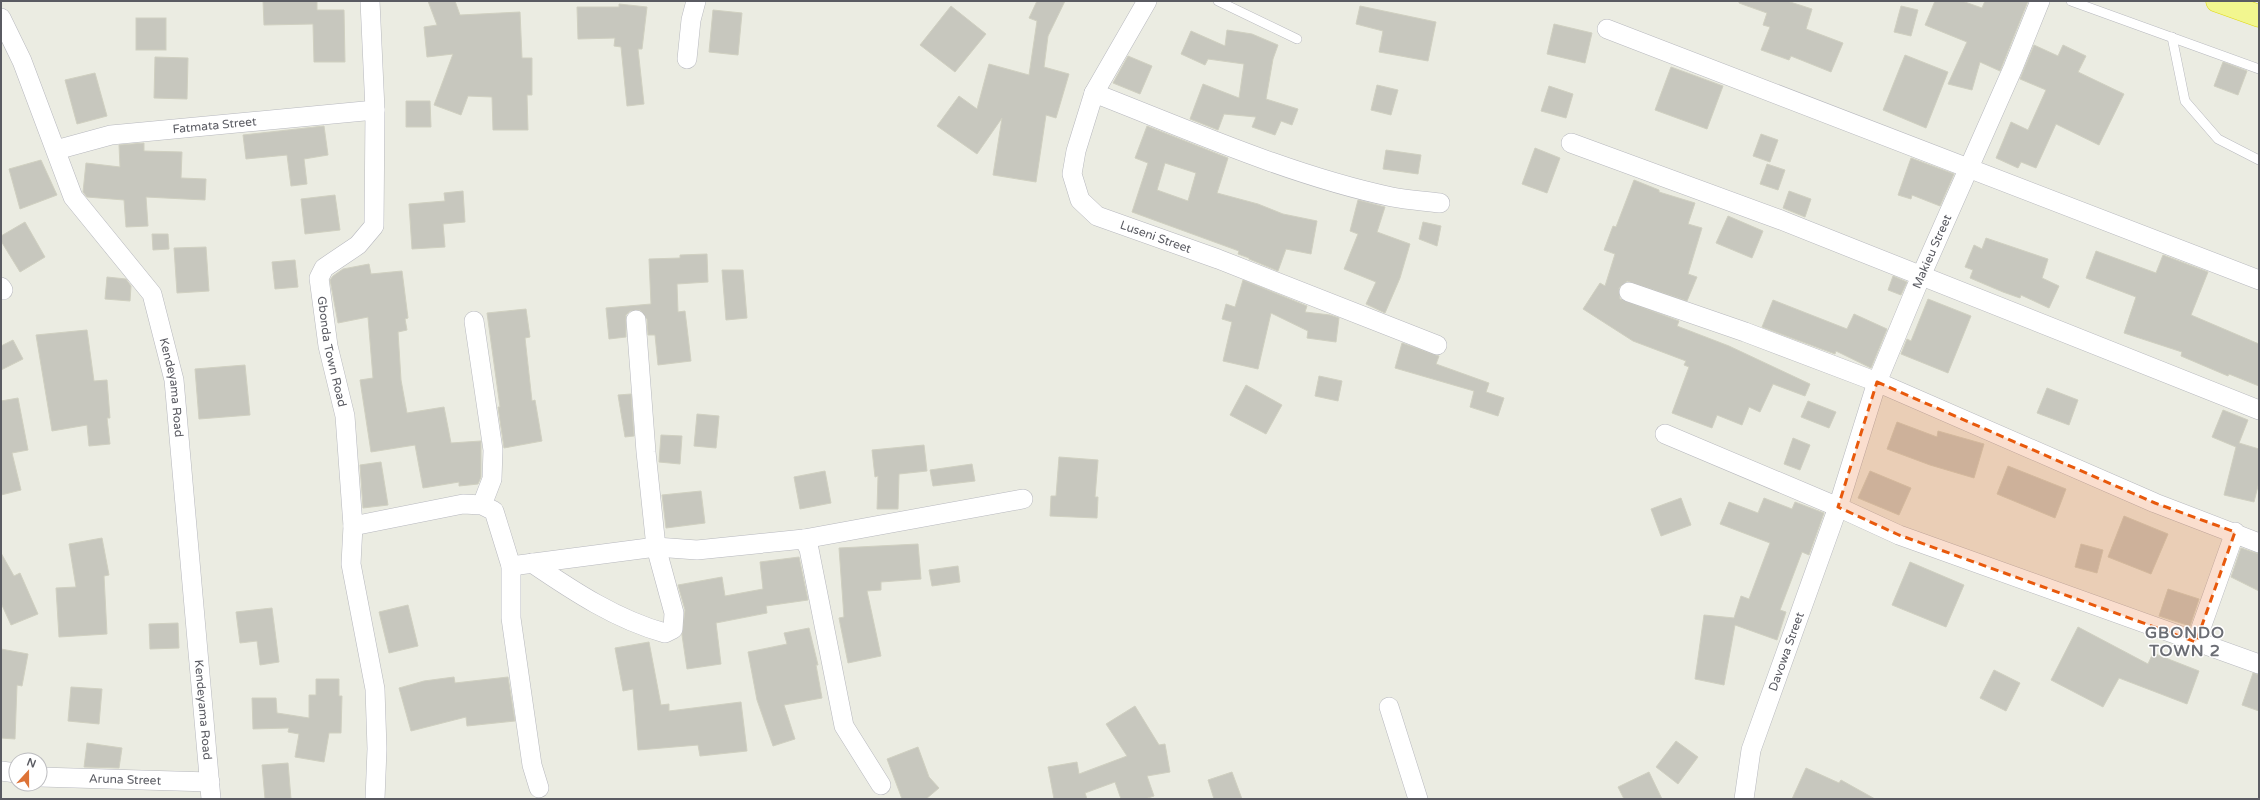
<svg xmlns="http://www.w3.org/2000/svg" width="2260" height="800" viewBox="0 0 2260 800" font-family="'Varela Round',sans-serif">
<style>
.building{fill:#c7c7be;stroke:#d0d0c1;fill-rule:evenodd}
.lines{fill:none;stroke-linecap:round;stroke-linejoin:round}
.lane-casing{stroke:#b7b8be;stroke-width:10}
.street-casing{stroke:#b7b8be;stroke-width:20}
.highway-casing{stroke:#dfd90f;stroke-width:23}
.lane{stroke:#fff;stroke-width:9}
.street{stroke:#fff;stroke-width:19}
.highway{stroke:#f2f68f;stroke-width:22}
.marked{fill:#e8590c;fill-opacity:0.2;stroke:#e8590c;stroke-width:3;stroke-dasharray:8 5;stroke-linejoin:round}
.labels{text-anchor:middle;dominant-baseline:central;stroke-width:3;stroke-linejoin:round;paint-order:stroke}
.street-label{font-size:12px;fill:#5a5b62;stroke:#fff}
.district-label{font-size:16px;font-weight:bold;letter-spacing:1px;fill:#6b6d74;stroke:#fff}
</style>
<rect width="100%" height="100%" fill="#ebece2"/>
<g class="building">
<polygon points="263,1 317,1 317,10 344,10 345,62 314,62 313,24 264,25"/>
<polygon points="428,1 455,1 460,15 520,12 522,58 532,58 532,95 527,95 528,130 493,130 492,97 468,96 461,115 434,105 453,54 427,57 424,27 437,25"/>
<polygon points="1037,1 1065,1 1048,36 1044,67 1069,74 1056,118 1046,115 1036,182 993,175 1002,118 977,154 937,126 959,96 977,109 989,64 1029,75 1037,21 1029,18"/>
<polygon points="1739,1 1787,1 1812,9 1806,29 1843,43 1831,72 1791,56 1789,60 1761,50 1770,27 1763,25 1767,13 1739,3"/>
<polygon points="1935,1 1962,1 1982,8 1985,1 2028,1 2000,71 1980,62 1972,90 1948,84 1967,42 1925,25"/>
<polygon points="619,4 647,7 642,49 638,49 644,104 627,106 621,47 614,46 615,38 578,39 577,7 619,7"/>
<polygon points="951,6 986,34 955,72 920,45"/>
<polygon points="1360,6 1436,22 1428,61 1379,52 1383,31 1356,24"/>
<polygon points="1901,6 1918,10 1911,36 1894,32"/>
<polygon points="713,10 742,13 738,55 709,52"/>
<rect x="136" y="18" width="30" height="32"/>
<polygon points="1554,24 1592,33 1585,63 1547,54"/>
<polygon points="1227,30 1252,34 1278,45 1273,59 1266,99 1298,109 1292,125 1281,121 1275,135 1252,127 1256,117 1224,114 1218,130 1190,119 1203,84 1239,98 1244,64 1208,59 1205,65 1181,54 1191,31 1225,46"/>
<polygon points="2034,45 2058,56 2063,45 2086,56 2078,72 2124,94 2099,145 2056,124 2036,168 2021,162 2018,168 1996,158 2011,122 2028,130 2046,90 2020,79"/>
<polygon points="1905,55 1948,72 1926,128 1883,110"/>
<polygon points="1128,56 1152,66 1140,94 1113,83"/>
<polygon points="155,57 188,58 187,99 154,98"/>
<polygon points="2223,62 2247,71 2238,95 2214,86"/>
<polygon points="1671,67 1723,86 1707,129 1655,110"/>
<polygon points="95,73 107,116 77,124 65,80"/>
<polygon points="1377,85 1398,90 1391,115 1371,110"/>
<polygon points="1549,86 1573,94 1566,118 1541,111"/>
<polygon points="406,101 430,101 431,127 406,127"/>
<polygon points="324,126 328,155 304,159 307,184 291,186 287,155 246,159 243,135"/>
<path d="M1147,126L1228,158L1217,193L1258,204L1283,214L1317,221L1311,254L1286,249L1278,271L1249,259V258L1238,254L1239,251L1132,212L1148,163L1135,158ZM1165,163L1196,173L1188,201L1157,190Z"/>
<polygon points="1761,134 1778,140 1770,162 1753,156"/>
<polygon points="144,143 144,151 182,152 181,178 206,179 205,200 146,197 148,226 126,227 124,200 87,197 83,192 86,163 120,167 119,145"/>
<polygon points="1535,148 1560,158 1547,193 1522,184"/>
<polygon points="1386,150 1421,155 1418,174 1383,169"/>
<polygon points="1911,158 1954,174 1940,206 1912,195 1911,199 1898,195"/>
<polygon points="41,160 57,195 20,209 9,169"/>
<polygon points="1767,164 1785,170 1778,190 1760,184"/>
<polygon points="1634,180 1659,190 1659,192 1695,203 1688,224 1702,228 1688,274 1697,277 1687,301 1627,281 1619,288 1620,299 1679,321 1677,326 1729,346 1810,384 1805,396 1773,384 1760,412 1749,407 1742,425 1717,415 1712,428 1672,413 1689,367 1684,365 1686,361 1633,341 1583,309 1600,283 1605,286 1615,254 1604,250 1613,226 1616,227"/>
<polygon points="463,191 465,222 443,224 445,247 412,249 409,204 445,201 444,193"/>
<polygon points="1789,191 1811,199 1805,217 1783,208"/>
<polygon points="335,195 340,230 305,234 301,199"/>
<polygon points="1358,200 1385,207 1377,232 1410,244 1400,278 1385,313 1366,304 1376,282 1344,269 1358,234 1350,231"/>
<polygon points="1728,216 1763,231 1752,258 1716,243"/>
<polygon points="25,222 45,257 20,272 1,241 1,236"/>
<polygon points="1423,222 1441,226 1437,246 1419,239"/>
<polygon points="152,234 168,234 169,249 153,250"/>
<polygon points="1986,238 2048,259 2042,278 2059,286 2049,308 2021,295 2020,298 2003,292 1970,278 1973,270 1965,267 1974,245 1982,249"/>
<polygon points="206,247 209,291 177,293 174,248"/>
<polygon points="2096,251 2156,273 2163,255 2208,272 2191,315 2259,344 2259,386 2229,374 2228,376 2181,356 2182,352 2124,333 2136,297 2086,278"/>
<polygon points="707,254 708,282 677,284 678,312 685,311 691,361 658,365 655,335 648,335 647,319 640,310 630,311 626,315 626,337 609,339 606,308 651,304 649,259 680,258 680,255"/>
<polygon points="295,260 298,287 275,289 272,262"/>
<polygon points="369,264 371,274 402,271 408,318 405,319 407,330 398,332 401,380 407,413 444,407 451,443 481,441 481,477 478,484 459,486 459,482 423,488 415,445 371,452 360,380 373,378 368,317 338,323 330,280 333,276 343,269"/>
<polygon points="722,270 743,270 747,318 726,320"/>
<polygon points="1893,276 1907,282 1901,295 1888,290"/>
<polygon points="107,277 126,279 131,286 130,301 105,299"/>
<polygon points="1243,280 1307,306 1305,312 1330,315 1339,318 1336,342 1307,338 1308,331 1271,313 1258,369 1223,361 1232,322 1222,319 1226,304 1235,307"/>
<polygon points="1928,299 1971,316 1948,373 1901,354 1907,339 1911,341"/>
<polygon points="1773,300 1847,329 1854,314 1887,329 1871,368 1836,351 1835,354 1762,327"/>
<polygon points="526,309 530,337 525,338 532,401 535,400 542,441 504,448 498,407 500,407 487,313"/>
<polygon points="87,330 94,381 107,380 110,418 107,418 110,444 89,446 87,425 52,431 36,335"/>
<polygon points="13,340 23,359 1,370 1,346"/>
<polygon points="1402,343 1439,356 1436,364 1489,383 1486,392 1504,398 1498,416 1470,407 1474,391 1395,368"/>
<polygon points="245,365 250,415 199,419 195,369"/>
<polygon points="1319,376 1342,381 1338,401 1315,396"/>
<polygon points="1246,385 1282,405 1266,434 1230,415"/>
<polygon points="2047,388 2078,400 2069,425 2037,413"/>
<polygon points="631,394 634,436 625,437 618,395"/>
<polygon points="18,398 28,450 12,453 21,490 1,495 1,401"/>
<polygon points="1808,401 1836,412 1829,428 1801,417"/>
<polygon points="2223,410 2248,420 2239,443 2259,449 2259,482 2254,502 2224,495 2236,447 2212,437"/>
<polygon points="697,414 719,416 716,448 694,446"/>
<polygon points="1897,422 1937,437 1938,431 1984,444 1974,478 1930,465 1887,449"/>
<polygon points="661,435 682,436 680,464 659,462"/>
<polygon points="1793,438 1810,445 1800,470 1784,464"/>
<polygon points="924,445 927,471 899,474 898,509 877,509 878,476 875,477 872,450"/>
<polygon points="1059,457 1098,460 1095,497 1098,497 1097,518 1050,516 1051,496 1056,496"/>
<polygon points="381,462 388,505 363,508 360,465"/>
<polygon points="972,464 975,481 933,486 930,470"/>
<polygon points="2008,466 2066,489 2055,518 1997,494"/>
<polygon points="825,471 831,503 800,509 794,477"/>
<polygon points="1870,471 1911,488 1899,515 1858,498"/>
<polygon points="701,491 705,523 666,528 662,495"/>
<polygon points="1681,498 1691,525 1661,536 1651,509"/>
<polygon points="1764,498 1792,509 1795,502 1824,513 1809,555 1802,552 1780,610 1786,612 1777,640 1735,625 1724,685 1695,679 1704,615 1734,618 1741,596 1749,599 1770,543 1720,524 1729,502 1758,513"/>
<polygon points="2124,516 2168,534 2151,574 2108,557"/>
<polygon points="102,538 109,575 104,576 107,634 59,637 56,588 76,587 69,544"/>
<polygon points="918,544 921,579 881,582 881,590 867,591 881,656 848,663 839,618 844,617 839,548"/>
<polygon points="2081,544 2103,550 2097,573 2075,567"/>
<polygon points="2241,548 2259,554 2259,591 2231,577"/>
<polygon points="1,553 14,576 20,573 38,614 11,625 1,603"/>
<polygon points="799,557 808,600 766,606 767,613 716,623 721,664 687,669 682,635 685,610 678,585 722,577 725,596 763,589 760,562"/>
<polygon points="1910,562 1964,585 1946,627 1892,605"/>
<polygon points="958,566 960,582 932,586 929,570"/>
<polygon points="2168,589 2199,599 2190,626 2159,616"/>
<polygon points="408,605 418,646 389,653 379,612"/>
<polygon points="272,608 279,662 260,665 257,641 240,643 236,612"/>
<polygon points="178,623 179,648 150,649 149,624"/>
<polygon points="2078,627 2148,664 2153,653 2199,671 2187,704 2119,678 2103,707 2051,680"/>
<polygon points="809,628 818,665 816,665 822,698 784,705 795,739 773,746 757,700 748,652 787,644 784,633"/>
<polygon points="649,642 661,705 669,704 669,711 741,702 747,751 700,756 698,745 638,750 633,689 623,691 615,648"/>
<polygon points="1,649 28,654 22,686 17,685 15,739 1,738"/>
<polygon points="1994,670 2020,683 2006,711 1980,698"/>
<polygon points="2253,673 2259,675 2259,711 2242,705"/>
<polygon points="454,677 455,683 508,677 515,721 467,726 466,717 411,731 399,688 424,681"/>
<polygon points="316,679 339,679 339,696 342,696 341,733 329,733 324,762 295,757 299,734 288,732 289,728 253,729 252,698 276,698 277,713 309,718 309,695 316,695"/>
<polygon points="71,687 102,689 99,724 68,721"/>
<polygon points="1135,706 1159,745 1165,744 1170,772 1147,776 1154,796 1145,799 1121,799 1115,782 1085,793 1087,799 1054,799 1048,767 1077,762 1079,774 1127,756 1106,724"/>
<polygon points="1676,741 1698,757 1678,784 1656,767"/>
<polygon points="87,743 122,748 119,768 84,767"/>
<polygon points="918,747 929,777 939,788 926,799 902,799 887,759"/>
<polygon points="288,763 291,799 265,799 262,765"/>
<polygon points="1806,768 1839,783 1841,780 1875,799 1792,799"/>
<polygon points="1232,772 1242,799 1214,799 1208,780"/>
<polygon points="1649,772 1662,799 1624,799 1618,787"/>
</g>
<g class="lines">
<defs>
<g id="lane">
<polyline points="1218,1 1297,39"/>
<polyline points="2071,1 2259,69"/>
<polyline points="2172,37 2185,101 2218,139 2259,160"/>
</g>
<g id="street">
<path id="s1" d="M370,1L375,110L374,226L358,245L324,268L319,278L328,346L345,416L353,526L463,504L482,505L494,511L511,566V618L532,765L539,788"/>
<path id="s2" d="M1147,1L1094,93L1076,151L1072,174L1080,200L1097,216L1218,259L1437,345"/>
<path id="s3" d="M1,18L22,61L73,197L152,294L174,380L211,799"/>
<polyline points="1607,29 2259,280"/>
<polyline points="687,59 691,20 696,1"/>
<path d="M1094,93C1189,130 1292,176 1392,197C1408,200 1424,201 1440,203"/>
<polyline points="1571,143 1781,220 2259,410"/>
<path id="s4" d="M56,150L111,135L375,110"/>
<polyline points="1,287 3,290"/>
<polyline points="1629,292 1745,332 1877,382 2155,503 2259,543"/>
<polyline points="474,321 493,450 492,479 482,505"/>
<polyline points="1665,434 1838,507 1899,535 2259,664"/>
<polyline points="353,526 351,564 375,689 377,749 375,799"/>
<polyline points="804,539 1023,499"/>
<path d="M532,563C573,591 617,620 665,633L673,629L674,613L656,547L646,452L636,320"/>
<polyline points="511,566 656,547 697,550 804,539 809,549 844,726 881,785"/>
<polyline points="2196,642 2235,532"/>
<polyline points="1389,707 1418,799"/>
<polyline points="1,771 16,773"/>
<path id="s5" d="M40,777L210,782"/>
<path id="s6" d="M1744,799L1751,750L1838,507L1877,382L1921,276L2013,68L2040,1"/>
</g>
<polyline id="highway" points="2217,1 2259,16"/>
</defs>
<use href="#lane" class="lane-casing"/>
<use href="#street" class="street-casing"/>
<use href="#highway" class="highway-casing"/>
<use href="#lane" class="lane"/>
<use href="#street" class="street"/>
<use href="#highway" class="highway"/>
</g>
<path class="marked" d="M1877,382L2155,503L2235,532L2196,642L1899,535L1838,507Z"/>
<g class="labels">
<g class="street-label">
<text stroke="none"><textPath href="#s4" startOffset="161">Fatmata Street</textPath></text>
<text stroke="none"><textPath href="#s2" startOffset="303">Luseni Street</textPath></text>
<text stroke="none"><textPath href="#s6" startOffset="580">Makieu Street</textPath></text>
<text stroke="none"><textPath href="#s1" startOffset="377">Gbonda Town Road</textPath></text>
<text stroke="none"><textPath href="#s3" startOffset="414">Kendeyama Road</textPath></text>
<text stroke="none"><textPath href="#s6" startOffset="154">Davowa Street</textPath></text>
<text stroke="none"><textPath href="#s3" startOffset="738">Kendeyama Road</textPath></text>
<text stroke="none"><textPath href="#s5" startOffset="85">Aruna Street</textPath></text>
</g>
<g class="district-label">
<text x="2185" y="633">GBONDO<tspan x="2185" dy="18">TOWN 2</tspan></text>
</g>
</g>
<rect width="2260" height="800" fill="none" stroke="#5a5b62" stroke-width="4"/>
<g transform="translate(28 772) rotate(21)"><circle r="19" fill="#ffffff" stroke="#bdbdc0"/>
<path d="M0-3L7 15L0 10L-7 15Z" fill="#dd7337"/>
<text y="-6" font-size="11" font-weight="bold" text-anchor="middle" fill="#5a5b62">N</text>
</g>
</svg>
